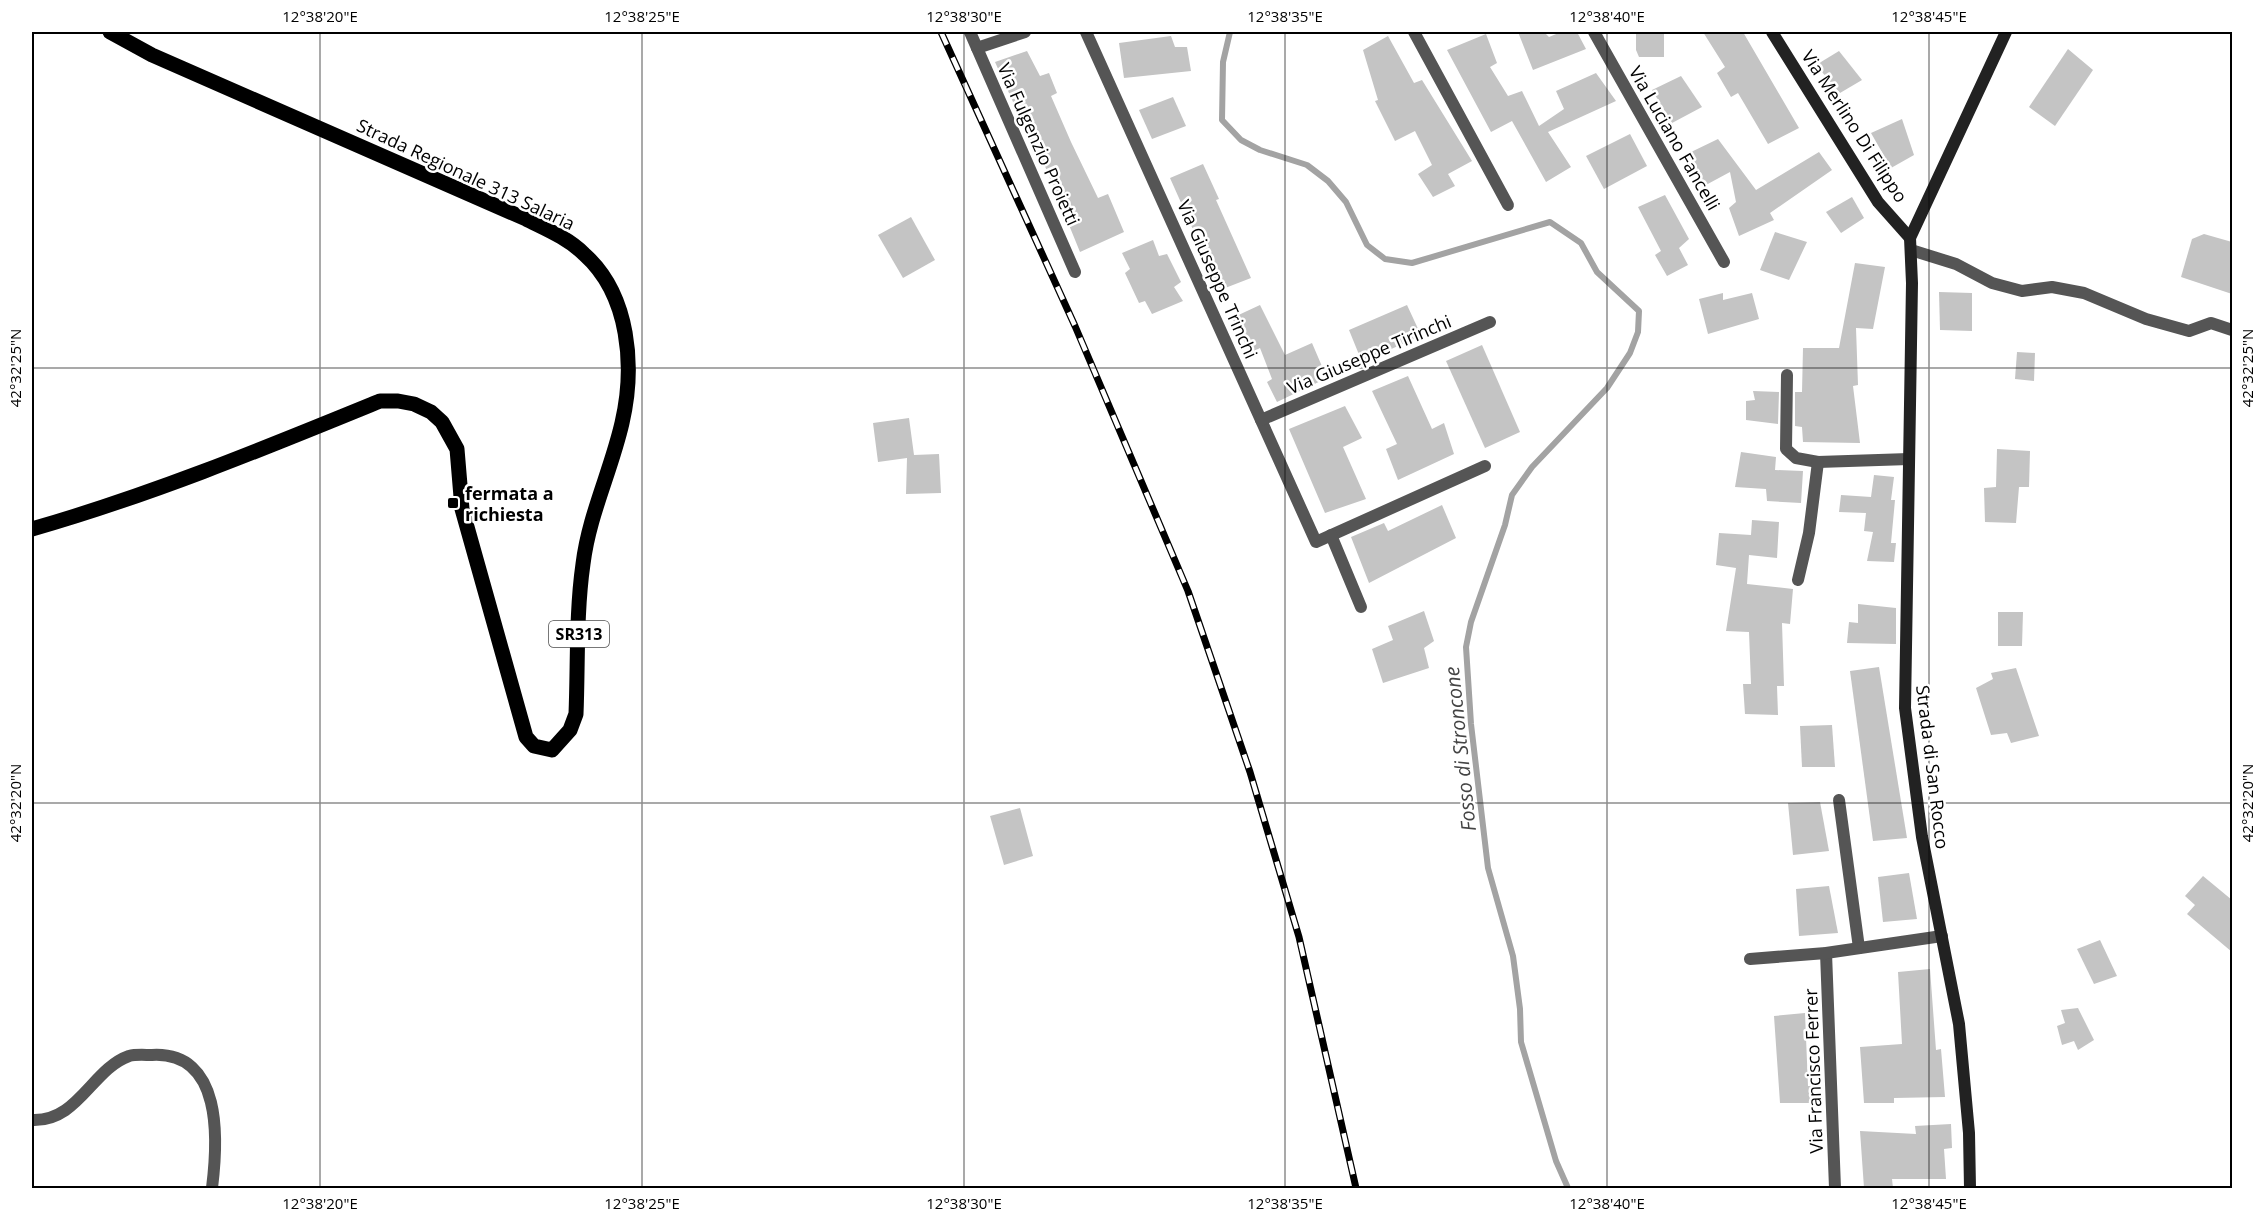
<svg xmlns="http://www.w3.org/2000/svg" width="2264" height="1220" viewBox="0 0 2264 1220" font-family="'Open Sans',sans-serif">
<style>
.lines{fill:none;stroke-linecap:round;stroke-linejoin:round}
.stream{stroke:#a3a3a3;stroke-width:6}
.building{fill:#c4c4c4}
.street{stroke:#555;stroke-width:12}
.secondary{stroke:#222;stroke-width:12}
.primary{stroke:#000;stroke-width:15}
.rail-casing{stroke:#000;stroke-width:7}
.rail{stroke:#fff;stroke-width:4.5;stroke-dasharray:14;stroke-linecap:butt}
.ticks{fill:none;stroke:#000;stroke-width:1.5;stroke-opacity:0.45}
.poi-dot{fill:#000;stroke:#fff;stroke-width:2}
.labels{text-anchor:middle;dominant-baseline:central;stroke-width:5;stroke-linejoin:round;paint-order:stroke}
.shield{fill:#fff;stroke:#4c4c4c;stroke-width:1.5}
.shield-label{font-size:16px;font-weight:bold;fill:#000}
.street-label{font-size:18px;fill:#000;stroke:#fff}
.poi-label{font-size:18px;font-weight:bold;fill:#000;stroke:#fff;text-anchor:start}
.water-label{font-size:20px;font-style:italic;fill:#444;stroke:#fff}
.neatline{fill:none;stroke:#000;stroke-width:2}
.ticks-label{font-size:15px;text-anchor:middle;fill:#000}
</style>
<rect width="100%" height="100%" fill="#fff"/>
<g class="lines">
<polyline class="stream" points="1230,32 1223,62 1222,120 1241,140 1260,150 1307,165 1328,181 1346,202 1367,245 1385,259 1412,263 1550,222 1581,243 1597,272 1639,311 1638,332 1630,353 1607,388 1532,467 1512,495 1505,525 1471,622 1466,647 1471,724 1488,868 1513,956 1520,1009 1521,1042 1556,1161 1568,1188"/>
</g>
<g class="building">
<polygon points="1518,32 1544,32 1549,37 1561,32 1577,32 1586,49 1533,70"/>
<polygon points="1636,32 1664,32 1664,57 1639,57 1636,50"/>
<polygon points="1703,32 1743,32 1799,128 1768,144 1738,93 1731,97 1717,73 1725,67"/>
<polygon points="1486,34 1497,63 1490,67 1508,96 1522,91 1539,126 1564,109 1556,91 1596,73 1616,101 1548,132 1571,167 1546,182 1512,121 1491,132 1447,50"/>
<polygon points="1171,36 1175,47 1187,47 1191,71 1124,78 1119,43"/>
<polygon points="1388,36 1414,83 1422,80 1472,161 1448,174 1455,186 1433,197 1418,174 1432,165 1415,131 1395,141 1375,101 1378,100 1363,50"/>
<polygon points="2068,49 2093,70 2055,126 2029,107"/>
<polygon points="1027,51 1040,76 1049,73 1057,93 1051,96 1071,142 1098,198 1108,194 1124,232 1080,252 1040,154 1037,155 995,62"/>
<polygon points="1839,51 1862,80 1840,93 1816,65"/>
<polygon points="1681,76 1702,107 1672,123 1652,90"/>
<polygon points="1173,97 1186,126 1152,139 1139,110"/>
<polygon points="1902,119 1914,155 1891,168 1871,133"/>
<polygon points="1630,134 1647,166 1604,189 1586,156"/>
<polygon points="1718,139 1756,190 1819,152 1832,170 1770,213 1774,220 1739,236 1729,208 1736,202 1730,172 1704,186 1689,153"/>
<polygon points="1203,164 1219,199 1216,200 1251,278 1220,290 1170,178"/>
<polygon points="1665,195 1689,239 1679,248 1688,265 1667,276 1655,255 1661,251 1638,207"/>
<polygon points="1852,197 1864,218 1841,233 1826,212"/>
<polygon points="911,217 935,260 903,278 878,235"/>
<polygon points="1775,232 1807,242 1789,280 1760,270"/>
<polygon points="2204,234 2232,242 2232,294 2181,277 2192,239"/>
<polygon points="1153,240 1159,256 1167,254 1181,282 1174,287 1183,301 1152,314 1145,301 1139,303 1125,273 1130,269 1122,253"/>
<polygon points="1855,263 1885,267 1873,329 1856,328 1858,385 1853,386 1860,443 1803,442 1802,427 1795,426 1795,392 1802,392 1803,348 1839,348"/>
<polygon points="1939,292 1972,293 1972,331 1940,330"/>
<polygon points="1723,293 1723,300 1752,293 1759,319 1708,334 1699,299"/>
<polygon points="1260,305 1285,355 1312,343 1327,378 1277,402 1267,382 1272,379 1260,348 1250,353 1232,318"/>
<polygon points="1407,305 1420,333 1415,335 1416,338 1362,362 1349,330"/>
<polygon points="1482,345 1520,432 1485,448 1446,361"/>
<polygon points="2017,352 2035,353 2034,381 2015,379"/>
<polygon points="1408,376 1432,429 1444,423 1454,454 1398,480 1386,449 1397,444 1372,391"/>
<polygon points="1753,391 1779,392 1778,424 1746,420 1746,401 1755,400"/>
<polygon points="1345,406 1362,438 1343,447 1366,499 1325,513 1289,429"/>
<polygon points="909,418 914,455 939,454 941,493 906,494 907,458 878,462 873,423"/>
<polygon points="1997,449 2030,451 2029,487 2019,487 2016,523 1985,522 1984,488 1996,487"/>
<polygon points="1741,452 1776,457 1775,470 1803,471 1801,503 1767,501 1766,489 1735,487"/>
<polygon points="1874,475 1894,477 1891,500 1895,500 1891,543 1896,543 1894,562 1867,561 1873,532 1864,531 1866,513 1839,512 1841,495 1871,497"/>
<polygon points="1442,505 1456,538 1369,583 1351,537 1384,523 1388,531"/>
<polygon points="1752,520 1779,522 1777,558 1749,555 1747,584 1793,589 1790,624 1782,623 1784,686 1777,686 1778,715 1745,714 1743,684 1751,684 1749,632 1726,631 1736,568 1716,565 1719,533 1751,535"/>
<polygon points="1858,604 1896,608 1896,644 1847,643 1849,622 1858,623"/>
<polygon points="1424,611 1434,641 1424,648 1429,668 1383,683 1372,649 1393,640 1388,626"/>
<polygon points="1998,612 2023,612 2022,646 1998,646"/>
<polygon points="1879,667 1907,838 1873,841 1850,671"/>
<polygon points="2016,668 2039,736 2011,743 2007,733 1991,735 1976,688 1993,679 1991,673"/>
<polygon points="1832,725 1835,767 1802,767 1800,726"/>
<polygon points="1820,802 1829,851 1793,855 1788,803"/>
<polygon points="1020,808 1033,856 1004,865 990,816"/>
<polygon points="1909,873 1917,919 1883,922 1878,877"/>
<polygon points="2203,876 2232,900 2232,952 2187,914 2195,905 2185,896"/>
<polygon points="1829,886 1838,933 1799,936 1796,889"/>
<polygon points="2100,940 2117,976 2094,984 2077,949"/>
<polygon points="1930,969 1936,1050 1941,1049 1945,1097 1894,1098 1894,1103 1864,1103 1860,1047 1902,1044 1898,972"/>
<polygon points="2078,1008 2094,1040 2078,1050 2074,1041 2062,1045 2057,1026 2065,1023 2061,1010"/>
<polygon points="1805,1013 1808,1086 1811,1086 1813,1103 1780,1103 1774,1016"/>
<polygon points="1951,1124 1952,1148 1944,1149 1946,1179 1892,1179 1893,1188 1864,1188 1860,1131 1916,1134 1915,1126"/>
</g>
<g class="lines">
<g class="street">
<polyline points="970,32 1075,272"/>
<polyline points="1086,32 1316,542 1485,466"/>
<polyline points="1414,32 1508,205"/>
<polyline points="1594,32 1724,262"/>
<polyline points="977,48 1025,32"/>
<polyline points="1911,250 1956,264 1992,283 2022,291 2052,287 2084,293 2146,319 2189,331 2211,323 2232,330"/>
<polyline points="1787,375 1786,449 1796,458 1818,462 1909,459"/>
<polyline points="1261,420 1490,322"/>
<polyline points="1331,535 1361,607"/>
<polyline points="1798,580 1809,533 1818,462"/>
<polyline points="1839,800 1859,948"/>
<polyline points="1826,953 1835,1188"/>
<polyline points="1750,959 1826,953 1942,936"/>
<path d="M32,1120C78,1122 92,1069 129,1056C136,1054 145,1055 152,1055C223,1051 218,1140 212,1188"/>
</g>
<g class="secondary">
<polyline points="1772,32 1878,202 1910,238"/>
<polyline points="1970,1188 1969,1133 1959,1024 1922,837 1905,708 1912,283 1910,238 2006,32"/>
</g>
<path class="primary" d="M32,529C151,495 265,448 380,401H398L414,404L431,412L442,422L457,449L462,509L526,737L534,746L552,750L570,730L576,714C578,664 576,613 583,564C589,515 611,471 622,423C635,367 630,295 584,254C568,238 546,229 526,219L152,55L110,32"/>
<defs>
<polyline id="rail" points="941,32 1075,326 1188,591 1250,772 1299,937 1356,1188"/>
</defs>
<use href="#rail" class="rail-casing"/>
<use href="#rail" class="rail"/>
</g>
<path class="ticks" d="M320,32V1188M642,32V1188M964,32V1188M1285,32V1188M1607,32V1188M1929,32V1188M32,368H2232M32,803H2232"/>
<rect class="poi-dot" x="447" y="497" width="12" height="12" rx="3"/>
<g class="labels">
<rect class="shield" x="549" y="621" width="60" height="26" rx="4.5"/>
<g class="shield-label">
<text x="579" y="634">SR313</text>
</g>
<g class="street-label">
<text transform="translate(1855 126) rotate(57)">Via Merlino Di Filippo</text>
<text transform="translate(1675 138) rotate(60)">Via Luciano Fancelli</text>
<text transform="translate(1039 144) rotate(66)">Via Fulgenzio Proietti</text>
<text transform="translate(466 174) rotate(25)">Strada Regionale 313 Salaria</text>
<text transform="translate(1218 279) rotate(66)">Via Giuseppe Trinchi</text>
<text transform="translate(1369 354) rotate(-23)">Via Giuseppe Tirinchi</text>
<text transform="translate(1933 767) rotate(83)">Strada di San Rocco</text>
<text transform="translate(1813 1071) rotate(-92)">Via Francisco Ferrer</text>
</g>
<g class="poi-label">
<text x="465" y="493">fermata a<tspan x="465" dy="21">richiesta</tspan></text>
</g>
<g class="water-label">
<text transform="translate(1460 749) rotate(-96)">Fosso di Stroncone</text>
</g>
</g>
<rect width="2264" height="1220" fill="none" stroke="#ffffff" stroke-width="66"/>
<rect x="33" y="33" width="2198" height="1154" class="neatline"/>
<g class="ticks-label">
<text x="320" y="22">12°38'20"E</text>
<text x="642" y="22">12°38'25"E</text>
<text x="964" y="22">12°38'30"E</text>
<text x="1285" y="22">12°38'35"E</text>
<text x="1607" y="22">12°38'40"E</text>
<text x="1929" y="22">12°38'45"E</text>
<text transform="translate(16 368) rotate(-90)" y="5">42°32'25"N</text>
<text transform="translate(2248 368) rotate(-90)" y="5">42°32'25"N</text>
<text transform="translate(16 803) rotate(-90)" y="5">42°32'20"N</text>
<text transform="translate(2248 803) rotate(-90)" y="5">42°32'20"N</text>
<text x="320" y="1209">12°38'20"E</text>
<text x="642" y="1209">12°38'25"E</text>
<text x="964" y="1209">12°38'30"E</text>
<text x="1285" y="1209">12°38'35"E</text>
<text x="1607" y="1209">12°38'40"E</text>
<text x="1929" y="1209">12°38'45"E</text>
</g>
</svg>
